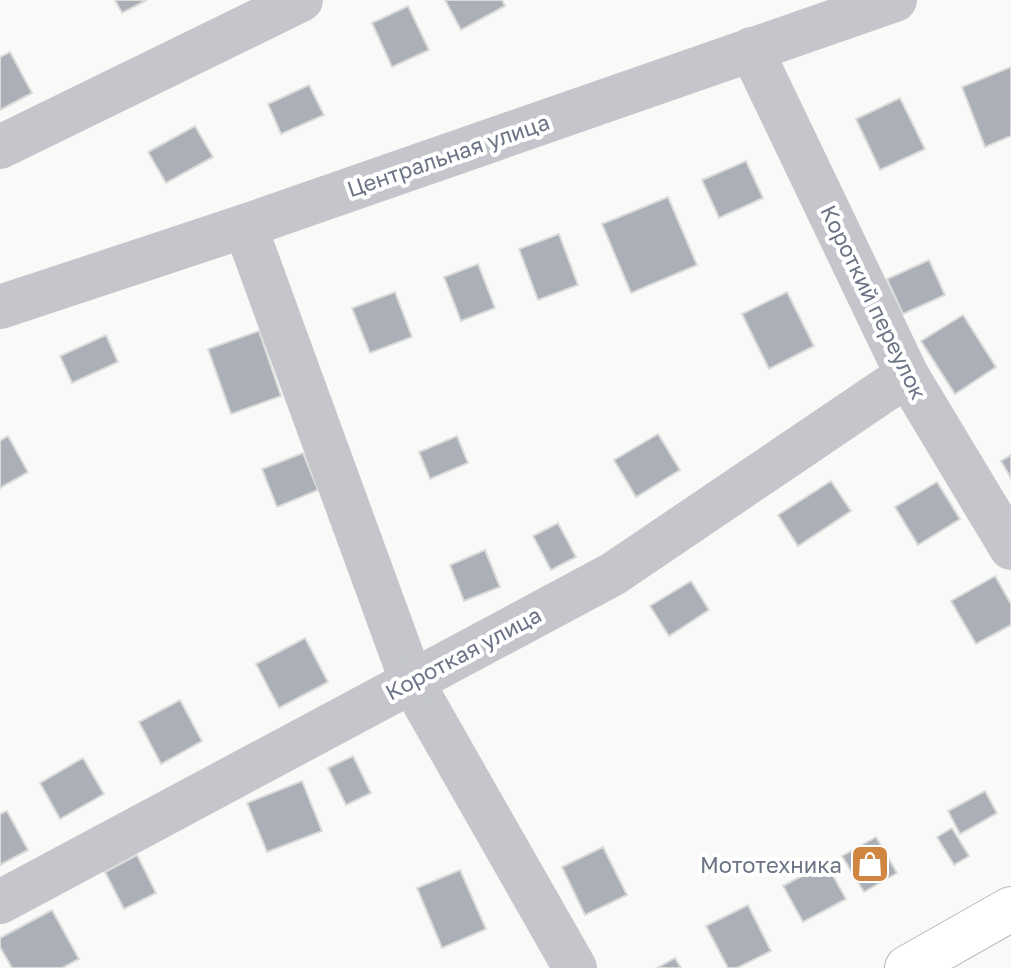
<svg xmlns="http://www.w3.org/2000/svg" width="1011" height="968" viewBox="0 0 1011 968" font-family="'Golos Text',sans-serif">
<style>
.building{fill:#abafb7;stroke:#dbdcda;stroke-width:2}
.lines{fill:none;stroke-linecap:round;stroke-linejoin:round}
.major-casing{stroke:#b6b8bd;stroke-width:46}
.minor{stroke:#c4c6cb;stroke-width:44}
.major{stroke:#fff;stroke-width:44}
.labels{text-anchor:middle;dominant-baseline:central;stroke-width:8;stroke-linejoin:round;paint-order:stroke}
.street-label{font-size:22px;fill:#6c7485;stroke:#fff}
.poi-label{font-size:22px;fill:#6c7485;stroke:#fff;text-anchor:end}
</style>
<rect width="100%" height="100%" fill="#f9faf8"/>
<g class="building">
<polygon points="115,0 147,0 122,13"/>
<polygon points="445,0 502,0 505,6 461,30"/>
<polygon points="408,6 429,50 392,67 372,23"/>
<polygon points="10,52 32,93 0,110 0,57"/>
<polygon points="1011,67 1011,136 985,147 962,87"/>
<polygon points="309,85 324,115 281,134 268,104"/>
<polygon points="900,98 925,149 880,170 856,119"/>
<polygon points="195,126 213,157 166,183 148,152"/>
<polygon points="746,161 763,198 719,218 702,180"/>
<polygon points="668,197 697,265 631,293 602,224"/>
<polygon points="559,234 578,285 538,300 519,249"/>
<polygon points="929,260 945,295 903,314 887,279"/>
<polygon points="478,264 495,308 461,321 444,277"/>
<polygon points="395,292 412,337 370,353 352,308"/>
<polygon points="787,292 814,346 769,369 742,314"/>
<polygon points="963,315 996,367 955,394 921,341"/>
<polygon points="259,331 281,396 231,414 208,349"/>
<polygon points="106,335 118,362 72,383 60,356"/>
<polygon points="658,434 680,470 636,497 614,460"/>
<polygon points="8,436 28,472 0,488 0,441"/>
<polygon points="457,436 468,463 430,479 419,452"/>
<polygon points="303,453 318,490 277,507 262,469"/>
<polygon points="1011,455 1011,478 1001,461"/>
<polygon points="831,481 851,511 798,546 778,515"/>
<polygon points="937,482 960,519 918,545 895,507"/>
<polygon points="558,523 576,557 551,570 533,536"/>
<polygon points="485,550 500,587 464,601 450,565"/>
<polygon points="995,576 1011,604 1011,625 976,644 951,601"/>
<polygon points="691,581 709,610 669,636 650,606"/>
<polygon points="305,638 328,682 279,708 256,664"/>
<polygon points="180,700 202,741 161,764 139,722"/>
<polygon points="353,756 371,793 346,805 328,768"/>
<polygon points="83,758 104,794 60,819 40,783"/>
<polygon points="302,781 322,831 267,852 247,803"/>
<polygon points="985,791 997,813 960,834 948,811"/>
<polygon points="7,811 28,850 0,865 0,814"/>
<polygon points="952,828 969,856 954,865 937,837"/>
<polygon points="876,837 897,873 864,892 842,856"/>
<polygon points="603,847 627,895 585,915 562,867"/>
<polygon points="137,855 156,893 124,909 105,872"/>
<polygon points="826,863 846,899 803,922 783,886"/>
<polygon points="460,870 486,929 442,948 417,888"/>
<polygon points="748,905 771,951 737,968 728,968 706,926"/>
<polygon points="52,910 79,959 62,968 12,968 0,947 0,938"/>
<polygon points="675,958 681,968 657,968"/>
</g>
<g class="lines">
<defs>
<polyline id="major" points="907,968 1011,909"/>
</defs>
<use href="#major" class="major-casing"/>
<g class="minor">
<polyline points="751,49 907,375 1011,548"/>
<polyline points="0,147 301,0"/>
<polyline points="245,226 411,680 575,968"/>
<polyline points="0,307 245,226 895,0"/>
<polyline points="0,902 613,574 907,375"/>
</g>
<use href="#major" class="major"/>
</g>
<defs>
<symbol id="shop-square" viewBox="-11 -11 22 22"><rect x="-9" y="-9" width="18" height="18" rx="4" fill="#d08641" stroke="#fff"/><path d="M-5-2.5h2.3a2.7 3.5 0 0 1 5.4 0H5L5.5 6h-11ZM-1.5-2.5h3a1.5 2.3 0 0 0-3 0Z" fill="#fff"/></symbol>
</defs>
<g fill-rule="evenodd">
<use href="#shop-square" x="848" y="842" width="44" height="44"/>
</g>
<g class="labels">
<g class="street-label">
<text transform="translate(448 155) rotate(-19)">Центральная улица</text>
<text transform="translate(874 302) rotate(64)">Короткий переулок</text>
<text transform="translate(463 653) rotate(-28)">Короткая улица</text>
</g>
<g class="poi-label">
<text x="842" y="864">Мототехника</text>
</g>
</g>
</svg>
